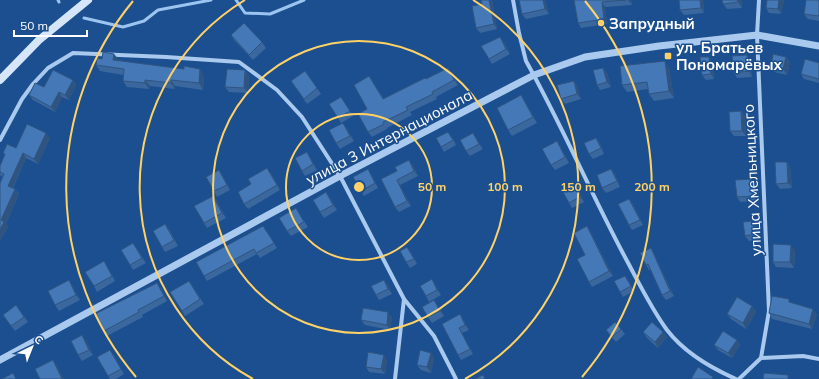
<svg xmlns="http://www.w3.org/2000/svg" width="819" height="379" viewBox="0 0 819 379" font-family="Mulish,sans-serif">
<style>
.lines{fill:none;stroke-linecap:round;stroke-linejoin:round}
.stream{stroke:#9cc4f0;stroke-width:3}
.minor{stroke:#a9c9ee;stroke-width:4}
.tertiary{stroke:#a9c9ee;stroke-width:7}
.secondary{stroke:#d6e6fa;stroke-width:8}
.wall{fill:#3a679d}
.shaded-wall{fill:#305480}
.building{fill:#4478b7;stroke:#305480}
.ring{fill:none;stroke:#ffd166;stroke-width:2}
.poi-dot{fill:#ffd166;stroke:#1b4f8f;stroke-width:1.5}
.labels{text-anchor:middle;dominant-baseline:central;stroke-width:3;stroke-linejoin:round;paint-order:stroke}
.poi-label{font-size:15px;font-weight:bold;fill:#fff;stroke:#1b4f8f;text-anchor:start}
.street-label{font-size:15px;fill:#fff;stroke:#1b4f8f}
.centre{fill:#ffd166;stroke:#1b4f8f;stroke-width:2}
.ring-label{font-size:12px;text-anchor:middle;font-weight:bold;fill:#ffd166;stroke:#1b4f8f;stroke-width:3;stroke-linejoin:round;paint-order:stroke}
</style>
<rect width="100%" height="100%" fill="#1b4f8f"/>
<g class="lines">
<g class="stream">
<polyline points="58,0 59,2"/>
<polyline points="236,0 245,13 270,14 304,0"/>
<polyline points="84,18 123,27 144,21 158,10 211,0"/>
</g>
<g class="minor">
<path d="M513,0L519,33L526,61C562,125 591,194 626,259C639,283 651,308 667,330C684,352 711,368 736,379"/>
<polyline points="759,0 757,35 769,311 761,358"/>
<polyline points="0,140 22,99 33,84 48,68 73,53 166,57 239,62 277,90 302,117 340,176 404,299 395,379"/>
<polyline points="404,299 434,336 456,379"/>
<polyline points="739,379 761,358 803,356 819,359"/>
</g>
<polyline class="tertiary" points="0,360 340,176 534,75 585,57 659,46 757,35 819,46"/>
<polyline class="secondary" points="0,80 39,40 88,0"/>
</g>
<g class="wall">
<polygon points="481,0 492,0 497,29 480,33 476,28 482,4"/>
<polygon points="545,0 549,14 526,19 522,14"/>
<polygon points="574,0 631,0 632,5 605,7 607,24 581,28 578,23"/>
<polygon points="679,0 703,0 704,13 684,15 680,10"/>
<polygon points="741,0 742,8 727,9 723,4"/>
<polygon points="784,0 781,14 769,13 766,8"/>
<polygon points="819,0 819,21 808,19 804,14"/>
<polygon points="231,35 262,42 266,48 253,60 234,40"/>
<polygon points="500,37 504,42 510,54 492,64 489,59"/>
<polygon points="786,57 790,62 787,75 774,72 771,67"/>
<polygon points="119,60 204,75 203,90 175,86 175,89 150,86 149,89 127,87 123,81 123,75 100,71 96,65"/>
<polygon points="751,60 752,77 737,78 734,73"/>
<polygon points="713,62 714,79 706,80 702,75"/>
<polygon points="819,63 819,83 804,79 801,74"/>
<polygon points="448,68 452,73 458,85 436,97 437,99 410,112 412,115 387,128 387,129 372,137 368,132 367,109 369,76 384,99"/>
<polygon points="603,68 607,73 611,87 600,90 597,85"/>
<polygon points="669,68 674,98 654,101 649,94 648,89 627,92 622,85"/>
<polygon points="245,70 249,76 248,93 229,92 225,87"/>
<polygon points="305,71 321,94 307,104 291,81"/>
<polygon points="73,80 76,85 69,100 62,97 55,112 33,100 29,95 44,87"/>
<polygon points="574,81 577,86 581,99 565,104 561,99"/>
<polygon points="521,95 525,101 537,123 512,136 508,130"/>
<polygon points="341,97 353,116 341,123 338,118"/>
<polygon points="741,111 745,116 746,136 734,136 730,131"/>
<polygon points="347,128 354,141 340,149 336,143"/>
<polygon points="473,133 483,149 470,156 466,151"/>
<polygon points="452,137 456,145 444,152 441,147"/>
<polygon points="50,138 38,164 26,158 13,188 15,189 19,194 6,224 8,227 0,241 2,177 0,175 0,166 5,155 3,153"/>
<polygon points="596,138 600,143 604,154 593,159 589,154"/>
<polygon points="560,146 569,163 555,170 551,165"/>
<polygon points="310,157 317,170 305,176 302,171"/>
<polygon points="787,162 790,167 792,188 780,189 776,184"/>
<polygon points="413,165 418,176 400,185 411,206 399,212 395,207 397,171"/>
<polygon points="611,169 615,174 620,187 606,193 602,188"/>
<polygon points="271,173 280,190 248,209 244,204"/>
<polygon points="371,174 378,188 364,196 361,191"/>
<polygon points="223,176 230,190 217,197 214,191"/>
<polygon points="752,179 756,184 757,201 740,202 737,197"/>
<polygon points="577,189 584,202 572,208 569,203"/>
<polygon points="213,196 217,201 226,218 207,228 204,223"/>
<polygon points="330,197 337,210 324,218 320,212"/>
<polygon points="629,199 633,204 643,225 632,230 629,225"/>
<polygon points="296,208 308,227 291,236 287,231"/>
<polygon points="753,221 756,226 759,240 749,241 745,236"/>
<polygon points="165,224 169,229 178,246 165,252 162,247"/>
<polygon points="587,226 590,231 613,276 592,287 589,282 585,255"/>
<polygon points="267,231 277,248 260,258 257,254 207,281 204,276"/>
<polygon points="407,247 411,252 417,264 410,268 406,262"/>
<polygon points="137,248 146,263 133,270 130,265"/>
<polygon points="651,248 654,254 674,296 666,300 662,295 651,270 649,270 646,265"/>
<polygon points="795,250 794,268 776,267 773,262"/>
<polygon points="107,266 115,281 97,292 94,286"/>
<polygon points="625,276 634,291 623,297 620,292"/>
<polygon points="69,280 72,285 80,300 59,311 55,305"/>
<polygon points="384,280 388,285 392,294 379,300 376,295"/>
<polygon points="189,281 204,304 185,316 182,311"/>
<polygon points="157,283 161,288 167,301 142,315 143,317 107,336 104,331"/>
<polygon points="435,284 441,295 429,302 426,296"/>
<polygon points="792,303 817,314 812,329 772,319 769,313"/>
<polygon points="16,305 28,322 15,331 3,315"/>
<polygon points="438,306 444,316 432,323 428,317"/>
<polygon points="752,306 756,312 746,329 731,319 727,314"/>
<polygon points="460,314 469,330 462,333 473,354 461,360 458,355"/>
<polygon points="392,317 390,330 365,325 361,320"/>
<polygon points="621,329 625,334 616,342 606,330"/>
<polygon points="643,332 663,332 667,337 658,348 647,338"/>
<polygon points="86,340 93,355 82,361 78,355"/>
<polygon points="737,340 740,345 732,358 718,350 714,345"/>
<polygon points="114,355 124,374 116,379 110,379 108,376"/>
<polygon points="434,358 431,373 421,370 417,365"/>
<polygon points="387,360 385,374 369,372 366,367"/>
</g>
<g class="shaded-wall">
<polygon points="489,0 492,0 497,29 494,24"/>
<polygon points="543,0 545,0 549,14 545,9"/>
<polygon points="628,0 631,0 632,5"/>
<polygon points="700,0 703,0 704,13 701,8"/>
<polygon points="738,0 741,0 742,8 738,2"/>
<polygon points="779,0 784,0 781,14 778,9"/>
<polygon points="602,2 605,7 607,24 604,19"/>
<polygon points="500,37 504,42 510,54 506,49"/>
<polygon points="114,54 119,60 118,66 113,60"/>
<polygon points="747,55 751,60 752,77 749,71"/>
<polygon points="709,57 713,62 714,79 711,74"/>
<polygon points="786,57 790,62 787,75 783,69"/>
<polygon points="665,61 669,68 674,98 669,91"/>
<polygon points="448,68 452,73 458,85 454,80"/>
<polygon points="603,68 607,73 611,87 607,82"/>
<polygon points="200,69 204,75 203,90 199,83"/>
<polygon points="245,70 249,76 248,93 244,88"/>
<polygon points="73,80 76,85 69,100 65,95"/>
<polygon points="145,80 150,86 149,89 145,83"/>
<polygon points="171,80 175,86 175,89 171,83"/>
<polygon points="574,81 577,86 581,99 577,94"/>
<polygon points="59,92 62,97 55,112 51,107"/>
<polygon points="521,95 525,101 537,123 533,117"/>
<polygon points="741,111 745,116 746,136 742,131"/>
<polygon points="343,123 347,128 354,141 350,136"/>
<polygon points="46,133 50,138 38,164 34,159"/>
<polygon points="473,133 477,138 483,149 479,144"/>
<polygon points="596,138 600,143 604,154"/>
<polygon points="557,141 560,146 569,163 565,157"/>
<polygon points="307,152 310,157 317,170 313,164"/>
<polygon points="23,153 26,158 11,191 8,186"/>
<polygon points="409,160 413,165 418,176 414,171"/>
<polygon points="787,162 790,167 792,188 788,183"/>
<polygon points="267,168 271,173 280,190 277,185"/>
<polygon points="368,169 371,174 378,188 375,183"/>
<polygon points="611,169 615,174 620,187"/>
<polygon points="219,170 223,176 230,190 227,185"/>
<polygon points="752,179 756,184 757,201 754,196"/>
<polygon points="397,180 400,185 411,206 407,201"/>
<polygon points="574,184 577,189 584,202 580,197"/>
<polygon points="15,189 19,194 6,224 8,227 0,241 0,230 1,220"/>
<polygon points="326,192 330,197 337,210 333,205"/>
<polygon points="213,196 217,201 226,218 222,213"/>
<polygon points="629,199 633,204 643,225 640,220"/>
<polygon points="753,221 756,226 759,240 755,234"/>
<polygon points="165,224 169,229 178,246 174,240"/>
<polygon points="587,226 590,231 613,276 609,271"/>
<polygon points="133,243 137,248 146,263 142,258"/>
<polygon points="791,245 795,250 794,268 790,262"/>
<polygon points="407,247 411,252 417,264 414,259"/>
<polygon points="651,248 654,254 674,296 670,291"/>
<polygon points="625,276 629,281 634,291"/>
<polygon points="432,279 435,284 441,295 437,290"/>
<polygon points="69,280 72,285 80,300 76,295"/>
<polygon points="384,280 388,285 392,294 388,289"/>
<polygon points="157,283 161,288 167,301 164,296"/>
<polygon points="434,300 438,306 444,316 440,311"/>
<polygon points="752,306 756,312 746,329 743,323"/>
<polygon points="813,309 817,314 812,329 809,324"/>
<polygon points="388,312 392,317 390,330 387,325"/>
<polygon points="460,314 463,320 469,330 465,325"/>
<polygon points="663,332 667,337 658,348 655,342"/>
<polygon points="82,335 86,340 93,355 89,350"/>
<polygon points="737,340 740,345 732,358 728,353"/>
<polygon points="110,350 114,355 124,374 121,369"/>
<polygon points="431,353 434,358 431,373 427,367"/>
<polygon points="384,355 387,360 385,374 381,369"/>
<polygon points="53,360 57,365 64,379 62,379"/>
</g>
<g class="building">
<polygon points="481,0 489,0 494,24 476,28 472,6 482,4"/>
<polygon points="519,0 543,0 545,9 522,14"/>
<polygon points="574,0 626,0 602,2 604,19 578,23"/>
<polygon points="679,0 700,0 701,8 680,10"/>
<polygon points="722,0 738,0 738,2 723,4"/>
<polygon points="767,0 779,0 778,9 766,8"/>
<polygon points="806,0 819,0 819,16 804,14"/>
<polygon points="244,23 262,42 249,55 231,35"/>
<polygon points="500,37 506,49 489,59 481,46"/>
<polygon points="103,52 114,54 113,60 184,69 184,66 200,69 199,83 171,80 171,83 145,80 145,83 123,81 124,69 96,65 97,58 102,59"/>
<polygon points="773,54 786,57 783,69 771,67"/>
<polygon points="747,55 749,71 734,73 732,56"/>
<polygon points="700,57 709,57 711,74 702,75"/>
<polygon points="805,59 819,63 819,79 801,74"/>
<polygon points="665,61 669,91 649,94 647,82 622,85 620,66"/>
<polygon points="448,68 454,80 432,92 433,94 406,107 408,110 383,122 384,124 368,132 358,114 367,109 354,85 369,76 383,99 425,78 426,79"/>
<polygon points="603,68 607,82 597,85 593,70"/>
<polygon points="227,69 245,70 244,88 225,87"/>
<polygon points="53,70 73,80 65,95 59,92 51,107 29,95 35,83 44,87"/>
<polygon points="305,71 317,88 304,99 291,81"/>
<polygon points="574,81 577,94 561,99 557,85"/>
<polygon points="521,95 533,117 508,130 497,108"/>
<polygon points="341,97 350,111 338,118 329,104"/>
<polygon points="741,111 742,131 730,131 729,112"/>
<polygon points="343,123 350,136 336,143 329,130"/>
<polygon points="27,124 46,133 34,159 23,153 8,186 15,189 1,220 4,222 0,230 0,183 4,174 0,172 0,166 5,154 3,153 7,144 16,148"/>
<polygon points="448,132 453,140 441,147 436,138"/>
<polygon points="473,133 479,144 466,151 460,140"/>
<polygon points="596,138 601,148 589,154 584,143"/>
<polygon points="557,141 565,157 551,165 542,149"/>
<polygon points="307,152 313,164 302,171 295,158"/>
<polygon points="409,160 414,171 397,180 407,201 395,207 381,179 397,171 395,167"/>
<polygon points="775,162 787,162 788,183 776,184"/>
<polygon points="267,168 277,185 244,204 238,192 251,184 248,179"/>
<polygon points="368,169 375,183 361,191 353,177"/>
<polygon points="611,169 617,181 602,188 597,175"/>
<polygon points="219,170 227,185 214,191 206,177"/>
<polygon points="752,179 754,196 737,197 735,180"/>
<polygon points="574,184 580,197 569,203 562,190"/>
<polygon points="326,192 333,205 320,212 313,200"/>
<polygon points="213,196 222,213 204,223 194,206"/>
<polygon points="629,199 640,220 629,225 618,204"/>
<polygon points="296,208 304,222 287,231 279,218"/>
<polygon points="753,221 755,234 745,236 743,222"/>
<polygon points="165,224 174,240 162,247 153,231"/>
<polygon points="263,226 274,243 256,253 254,249 204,276 196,262"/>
<polygon points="587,226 609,271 589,282 577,259 585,255 574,233"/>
<polygon points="133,243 142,258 130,265 121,250"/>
<polygon points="773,244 791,245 790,262 773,262"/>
<polygon points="407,247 414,259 406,262 400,251"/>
<polygon points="651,248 670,291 662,295 648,264 646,265 640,253"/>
<polygon points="104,261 112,276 94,286 85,272"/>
<polygon points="625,276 631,286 620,292 614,281"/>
<polygon points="432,279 437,290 426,296 420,286"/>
<polygon points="69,280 76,295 55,305 48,291"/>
<polygon points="384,280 388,289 376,295 371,286"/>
<polygon points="189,281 200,299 182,311 170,292"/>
<polygon points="157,283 164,296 138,310 139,312 104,331 95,314"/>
<polygon points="772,296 789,299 789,302 813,309 809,324 769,313"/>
<polygon points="737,297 752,306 743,323 727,314"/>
<polygon points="434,300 440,311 428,317 422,307"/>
<polygon points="16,305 24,317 11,326 3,315"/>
<polygon points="363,308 388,312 387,325 361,320"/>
<polygon points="460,314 465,325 459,328 470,349 458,355 442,324"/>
<polygon points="615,322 621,329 612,337 606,330"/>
<polygon points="652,322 663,332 655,342 643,332"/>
<polygon points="723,331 737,340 728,353 714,345"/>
<polygon points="82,335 89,350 78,355 71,341"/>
<polygon points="110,350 121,369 108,376 97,357"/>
<polygon points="420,350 431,353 427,367 417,365"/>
<polygon points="368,352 384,355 381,369 366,367"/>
<polygon points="53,360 62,379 40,379 35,369"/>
<polygon points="698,367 713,377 712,379 691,379"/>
<polygon points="13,373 16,379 2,379"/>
<polygon points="764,373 788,375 788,379 763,379"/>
<polygon points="483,375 485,379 475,379"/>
</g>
<g class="ring">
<circle cx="359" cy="187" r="73"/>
<circle cx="359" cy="187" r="146"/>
<path d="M253 379A219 219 0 0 1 245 0M473 0A219 219 0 0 1 465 379"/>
<path d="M136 377A293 293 0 0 1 133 1M585 1A293 293 0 0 1 582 377"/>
</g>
<g class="poi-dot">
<circle cx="601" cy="23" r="4"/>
<rect x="664" y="52" width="8" height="8" rx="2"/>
</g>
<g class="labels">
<g class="poi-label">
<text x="609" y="23">Запрудный</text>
<text x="676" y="47">ул. Братьев<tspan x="676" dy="17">Пономарёвых</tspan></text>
</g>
<g class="street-label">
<text transform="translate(389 137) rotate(-28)">улица 3 Интернационала</text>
<text transform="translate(752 180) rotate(-93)">улица Хмельницкого</text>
</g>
</g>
<circle cx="359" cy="187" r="6" class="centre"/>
<g class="ring-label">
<text x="432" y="191">50 m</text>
<text x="505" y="191">100 m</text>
<text x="578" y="191">150 m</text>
<text x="652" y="191">200 m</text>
</g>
<g transform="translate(32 347) rotate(43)" stroke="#1b4f8f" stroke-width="3" paint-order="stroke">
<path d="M0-3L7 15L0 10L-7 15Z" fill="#ffffff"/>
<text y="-6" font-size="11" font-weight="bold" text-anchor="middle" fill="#ffffff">С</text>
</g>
<path d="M14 30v6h73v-6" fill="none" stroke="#ffffff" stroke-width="2"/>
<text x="20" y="30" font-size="12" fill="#ffffff" stroke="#1b4f8f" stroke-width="3" paint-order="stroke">50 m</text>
</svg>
